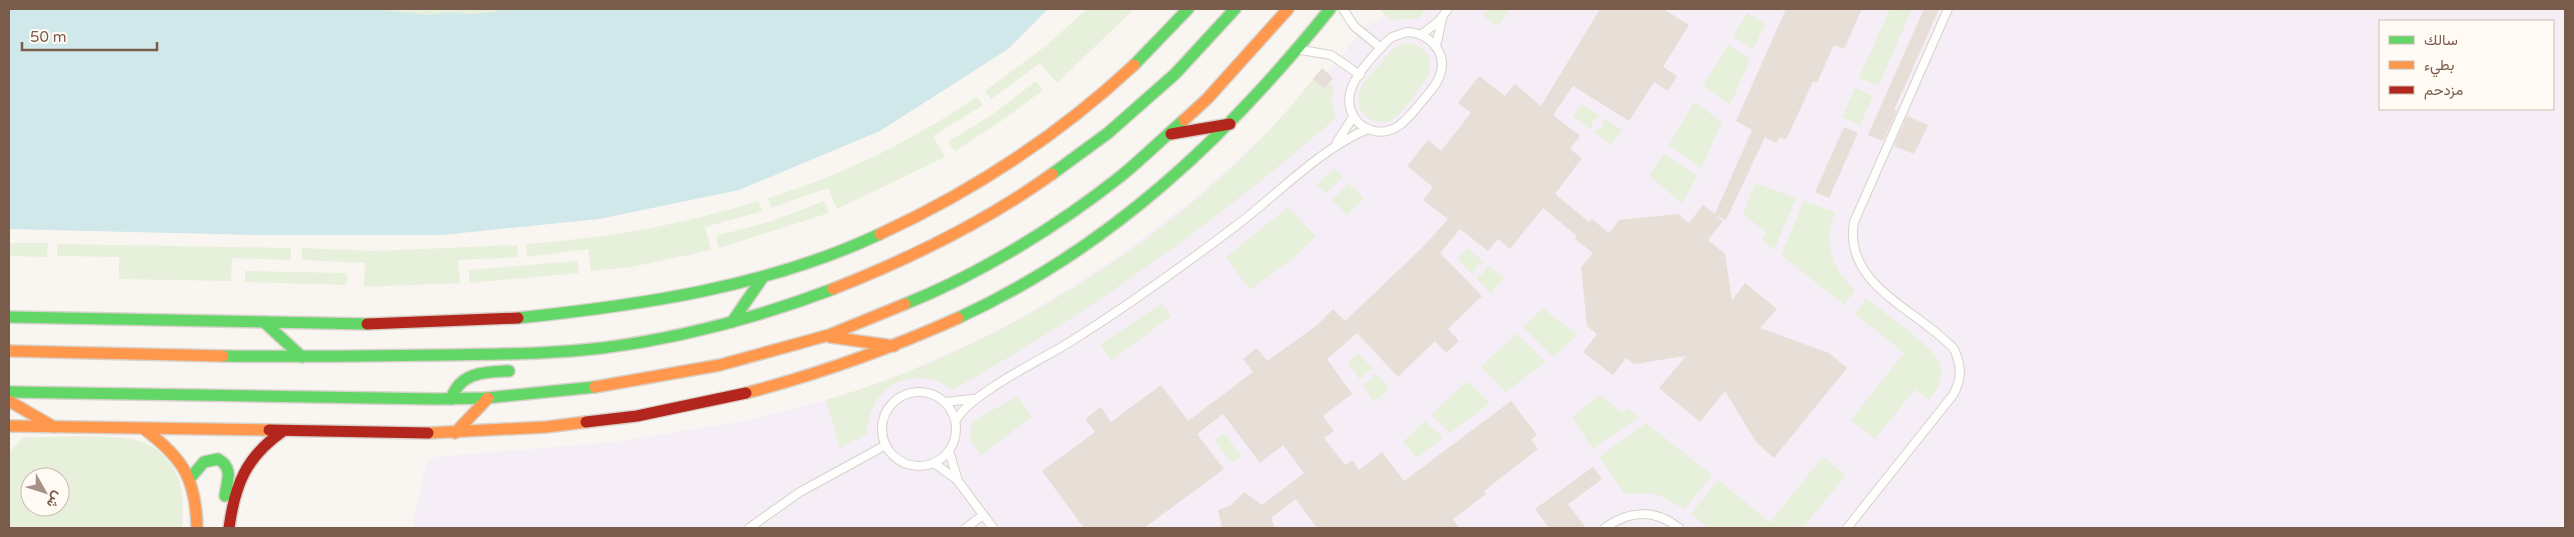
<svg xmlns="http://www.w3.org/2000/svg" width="2574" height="537" viewBox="0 0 2574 537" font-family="'Varela Round',Vazirmatn,sans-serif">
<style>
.education{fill:#f6eef6;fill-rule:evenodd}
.green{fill:#e7f0db;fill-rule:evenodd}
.water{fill:#d0e8ea}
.building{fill:#e6ded7}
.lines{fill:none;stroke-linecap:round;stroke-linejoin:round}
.lane-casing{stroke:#d7d1cb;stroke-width:10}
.fast-casing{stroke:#d9d2cb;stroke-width:14}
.slow-casing{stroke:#d9d2cb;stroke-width:14}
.jam-casing{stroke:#d9d2cb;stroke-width:14}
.lane{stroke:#fefefd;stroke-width:8}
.fast{stroke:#63d668;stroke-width:11}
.slow{stroke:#ff974d;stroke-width:11}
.jam{stroke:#b3261e;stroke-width:11}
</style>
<rect width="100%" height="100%" fill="#f9f5f0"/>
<path class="education" d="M1379,9H2565V519L2557,528H412L426,463L436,457L614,442L750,420L841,396L886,381L972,343L1021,318L1115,259L1203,192L1284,116L1322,68L1327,73L1370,20L1376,24L1384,14ZM2380,21H2553V109H2380Z"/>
<g class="green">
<polygon points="373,9 502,9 494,12 470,14 446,12 430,15"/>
<polygon points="1087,9 1134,9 1057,83 1040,63 991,99 985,91 1047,45"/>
<polygon points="1379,9 1425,9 1419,18 1392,20"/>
<polygon points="1487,9 1510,9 1498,26 1483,16"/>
<polygon points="1890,9 1912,9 1878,86 1859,78"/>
<polygon points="1747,13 1765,24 1753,50 1733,36"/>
<path d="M1408,43C1425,46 1433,58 1429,75C1420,87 1403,114 1391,120C1372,129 1353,110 1360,91C1363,81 1374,71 1381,63C1389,53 1394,45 1408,43Z"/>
<polygon points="1728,45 1750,59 1730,105 1703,86"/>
<path d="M1313,79L1324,89L1329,83L1333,87L1332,103L1336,118C1215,223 1093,310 953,390C913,362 868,386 867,434L840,448L826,400C1001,350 1202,224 1313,79Z"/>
<polygon points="1036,81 1043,90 1000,122 955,151 948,142 993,114"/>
<polygon points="1855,88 1873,96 1860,125 1842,117"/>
<path d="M977,97L983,105L933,136L945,157L837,209L828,188L771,208L768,198C844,175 911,141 977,97Z"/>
<polygon points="1694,102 1722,122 1701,168 1669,145"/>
<polygon points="1582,104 1600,116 1593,121 1591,130 1573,116"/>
<polygon points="1604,118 1623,130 1611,145 1594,132 1602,127"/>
<polygon points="1664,153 1697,176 1682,203 1649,176"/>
<polygon points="1334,168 1343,177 1326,194 1317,185"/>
<polygon points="1349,183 1364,198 1347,215 1332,200"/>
<polygon points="1755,183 1796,198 1774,250 1762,240 1767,233 1743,214"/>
<path d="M758,201L762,211L705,227L711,250L631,267L591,271L588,249L527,257L526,244C606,238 682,225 758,201Z"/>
<polygon points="824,201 829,213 719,248 716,236 772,221"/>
<path d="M1804,201L1835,212C1824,242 1831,269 1855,290L1844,305L1781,255Z"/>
<polygon points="1288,207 1316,236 1296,256 1250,290 1226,257"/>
<polygon points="9,243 48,243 47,257 9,256"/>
<polygon points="57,244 291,248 291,260 232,258 231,281 119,279 119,257 57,256"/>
<polygon points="517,245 518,257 458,260 460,283 364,287 365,263 302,260 302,248 375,251"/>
<polygon points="1467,248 1484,262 1476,266 1473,275 1457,259"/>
<polygon points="577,261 579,273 469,283 469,270"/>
<polygon points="1487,265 1504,278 1491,293 1475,277 1484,273"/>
<polygon points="245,271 347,273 347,285 245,282"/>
<path d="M1866,298C1882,311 1928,344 1937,358C1945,372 1940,389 1929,400L1915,389L1875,439L1851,420L1904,353L1855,314Z"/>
<polygon points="1162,303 1171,316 1112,360 1100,345"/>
<polygon points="1543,308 1577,335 1553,357 1523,327"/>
<polygon points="1517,333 1546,362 1505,392 1481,367"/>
<polygon points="1359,353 1373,370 1365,372 1360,380 1348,362"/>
<polygon points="1375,373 1389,389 1374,402 1362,383 1371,381"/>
<polygon points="1467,381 1490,403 1450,433 1431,415"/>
<polygon points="1600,395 1622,413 1627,408 1639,417 1593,449 1572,417"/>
<polygon points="1017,396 1032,417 981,455 970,440 972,422"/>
<polygon points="1425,421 1443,438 1417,458 1403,442"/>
<polygon points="1646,423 1712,475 1685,509 1656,494 1624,493 1599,457"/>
<polygon points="1224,433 1241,456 1232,463 1214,440"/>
<path d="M24,437C55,438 111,433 139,441C157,446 175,464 180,483C184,497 182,513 182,528H9V452ZM30,477H60V507H30Z"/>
<polygon points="1823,457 1846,475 1803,528 1709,528 1691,514 1718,480 1770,522"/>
</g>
<polygon class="water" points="9,9 373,9 430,15 446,12 470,14 494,12 502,9 1048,9 1008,49 880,131 739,190 599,219 441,235 260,235 9,229"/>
<g class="building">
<polygon points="1600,9 1663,9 1689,25 1663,67 1677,76 1668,91 1654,82 1629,121 1573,86 1553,115 1580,136 1570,149 1582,158 1555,194 1589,222 1592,219 1609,233 1619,220 1678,214 1689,223 1703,205 1715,214 1752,130 1736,121 1786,9 1862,9 1844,49 1834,45 1817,83 1813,81 1786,140 1780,137 1776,143 1765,137 1726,220 1716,216 1723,221 1708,240 1725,254 1732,300 1745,283 1777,309 1760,328 1829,353 1847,368 1774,458 1756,442 1725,391 1700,422 1659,388 1686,356 1634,364 1626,358 1613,375 1583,352 1597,334 1587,326 1581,267 1593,253 1575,239 1577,236 1543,208 1510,249 1498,239 1488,251 1460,229 1440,253 1482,296 1448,329 1459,341 1446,353 1435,341 1398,377 1357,333 1327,359 1352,394 1323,416 1334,431 1324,438 1345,465 1352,460 1359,470 1382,452 1404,481 1511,401 1537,435 1531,440 1538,449 1484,491 1486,494 1453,519 1459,528 1317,528 1296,499 1271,518 1275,528 1222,528 1218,510 1231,505 1244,492 1262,505 1304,473 1283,445 1260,463 1223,414 1197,434 1224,469 1144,528 1084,528 1042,471 1095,432 1085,419 1101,407 1111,422 1161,385 1188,421 1253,372 1243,359 1257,348 1267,361 1316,326 1333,309 1345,321 1424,246 1448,219 1423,200 1433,187 1407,166 1428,140 1441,151 1471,113 1458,103 1479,76 1505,96 1515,84 1541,106"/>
<polygon points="1924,9 1939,9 1894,110 1897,111 1883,141 1868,135"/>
<polygon points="1322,68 1333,78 1324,89 1313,79"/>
<polygon points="1907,116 1928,125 1914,154 1894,146"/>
<polygon points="1844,127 1858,133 1829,198 1815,192"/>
<polygon points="1593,467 1602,479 1568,504 1586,528 1549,528 1535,509"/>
</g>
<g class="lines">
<defs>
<g id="lane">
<polyline points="1343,9 1354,26 1381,48"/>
<path d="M1407,32C1429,33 1448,52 1440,75C1437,85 1429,93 1423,100C1410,116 1395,138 1371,130C1363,128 1355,121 1352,113C1340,87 1370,60 1386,42L1392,37Z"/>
<polyline points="1422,34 1438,22 1448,9"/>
<polyline points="1436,46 1442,19"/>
<polyline points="1301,50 1331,55 1360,75"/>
<polyline points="1337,142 1353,117"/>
<circle cx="919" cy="429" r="37"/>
<polyline points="945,402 973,399"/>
<path d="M956,420C971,393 1041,360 1070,342C1127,306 1183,266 1237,225C1278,194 1321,148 1368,129"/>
<polyline points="949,451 958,481 993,528"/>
<polyline points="934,463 956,479"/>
<polyline points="749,528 800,492 886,445"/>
<polyline points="966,528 983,515"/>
<path d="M1605,528C1629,510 1655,509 1679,528"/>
<path d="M1847,528L1953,395C1962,379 1962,366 1954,349C1919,310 1843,286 1854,222L1948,9"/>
</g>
<g id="fast">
<polyline points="1134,65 1188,9"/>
<polyline points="1052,174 1108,133 1175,74 1235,9"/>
<path d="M905,304C980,274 1058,226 1121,176C1143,158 1163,138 1184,120"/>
<polyline points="9,317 367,324"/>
<path d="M518,318C642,305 767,287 880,234"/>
<path d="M958,318C1110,248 1226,138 1330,9"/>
<polyline points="264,322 302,357"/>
<polyline points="732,322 763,277"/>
<path d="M223,356C299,357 374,356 450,355C501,354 551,354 602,348C680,338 759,317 833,289"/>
<polyline points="9,392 437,399 486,398 595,387"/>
<path d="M451,399C460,372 484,372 509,371"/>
<path d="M191,477L204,462L218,459C234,468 227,481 225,496"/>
</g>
<g id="slow">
<polyline points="1184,120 1207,99 1288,9"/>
<path d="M880,234C973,191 1059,135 1134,65"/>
<path d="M833,289C909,259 985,222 1052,174"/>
<polyline points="830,337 894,346"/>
<polyline points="9,351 223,356"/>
<polyline points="595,387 720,365 829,335 905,304"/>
<path d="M746,393C819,374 889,349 958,318"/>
<polyline points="9,401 54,427"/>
<polyline points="9,426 269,430"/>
<path d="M144,429C183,458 196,479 197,528"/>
<polyline points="428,433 546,427 586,422"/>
<polyline points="455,433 488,398"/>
</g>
<g id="jam">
<polyline points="1171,134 1230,124"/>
<polyline points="367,324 518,318"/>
<polyline points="586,422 637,416 746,393"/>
<polyline points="269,430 428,433"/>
<path d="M229,528C235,484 246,457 283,431"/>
</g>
</defs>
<use href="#lane" class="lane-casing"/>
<use href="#fast" class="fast-casing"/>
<use href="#slow" class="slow-casing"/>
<use href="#jam" class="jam-casing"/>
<use href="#lane" class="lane"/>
<use href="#fast" class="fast"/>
<use href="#slow" class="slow"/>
<use href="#jam" class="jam"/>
</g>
<rect width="2574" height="537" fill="none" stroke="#7a5c4d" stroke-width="20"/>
<rect x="2379" y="20" width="175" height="90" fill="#fffaf3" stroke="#cabbb1"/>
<rect x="2389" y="36" width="25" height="8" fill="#63d668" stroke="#cabbb1"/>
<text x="2424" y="45" font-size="15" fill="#7a5c4d">سالك</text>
<rect x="2389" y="61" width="25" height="8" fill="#ff974d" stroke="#cabbb1"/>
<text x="2424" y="70" font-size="15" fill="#7a5c4d">بطيء</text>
<rect x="2389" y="86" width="25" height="8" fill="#b3261e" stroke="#cabbb1"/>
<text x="2424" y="95" font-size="15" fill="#7a5c4d">مزدحم</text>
<g transform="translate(45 492) rotate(129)"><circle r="24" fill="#fffaf3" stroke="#cabbb1"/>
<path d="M0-4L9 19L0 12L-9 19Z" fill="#a69286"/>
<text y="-8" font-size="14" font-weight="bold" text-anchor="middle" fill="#7a5c4d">ش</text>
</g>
<path d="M22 42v8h135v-8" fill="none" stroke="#7a5c4d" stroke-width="2.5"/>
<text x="30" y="42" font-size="15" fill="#7a5c4d" stroke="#fffaf3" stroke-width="4" paint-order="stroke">50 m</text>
</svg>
